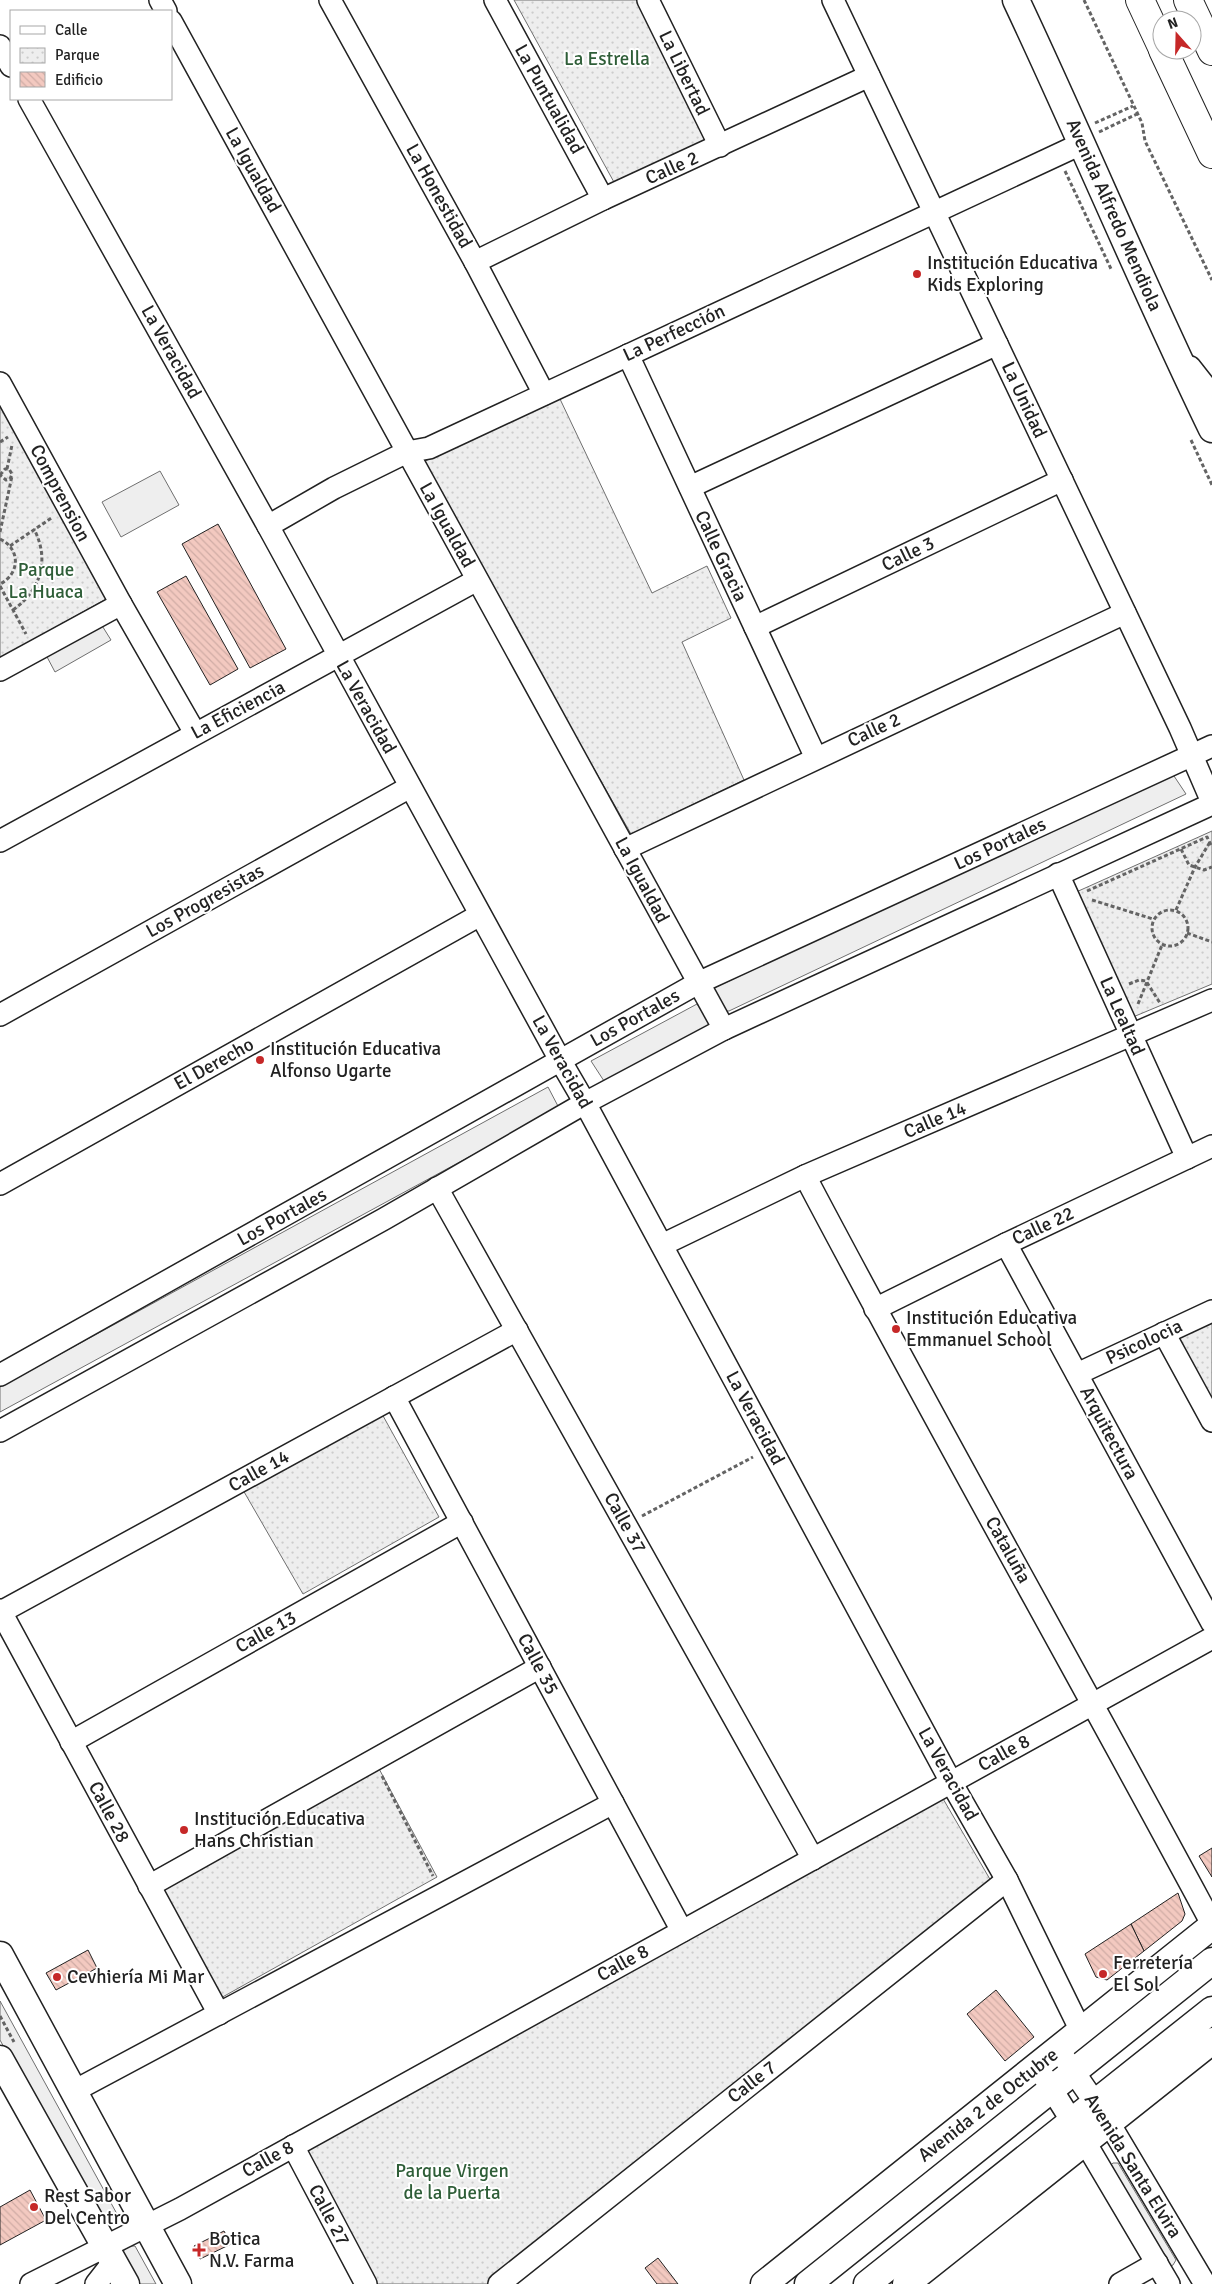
<svg xmlns="http://www.w3.org/2000/svg" width="1212" height="2284" viewBox="0 0 1212 2284" font-family="Signika,sans-serif">
<style>
.grass{fill:#eee;stroke:#6f6f6f}
.park{fill:url(#park-dots);stroke:#6f6f6f}
.parking{fill:#ededed;stroke:#6f6f6f}
.building{fill:url(#building-back-hatch);stroke:#222}
.lines{fill:none;stroke-linecap:round;stroke-linejoin:round}
.minor-casing{stroke:#222;stroke-width:24}
.major-casing{stroke:#222;stroke-width:29}
.highway-casing{stroke:#222;stroke-width:30}
.path{stroke:#646464;stroke-width:3;stroke-dasharray:4 2.5;stroke-linecap:butt}
.minor{stroke:#fff;stroke-width:21}
.major{stroke:#fff;stroke-width:26}
.highway{stroke:#fff;stroke-width:28}
.poi-dot{fill:#c62828;stroke:#fff;stroke-width:2}
.labels{text-anchor:middle;dominant-baseline:central;stroke-width:4;stroke-linejoin:round;paint-order:stroke}
.park-label{font-size:19px;fill:#2f5e38;stroke:#fff}
.street-label{font-size:19px;fill:#222;stroke:#fff}
.poi-label{font-size:19px;fill:#222;stroke:#fff;text-anchor:start}
</style>
<defs>
<pattern id="park-dots" width="8" height="8" patternUnits="userSpaceOnUse" patternTransform="scale(1.25)"><rect width="8" height="8" fill="#eee"/><path d="M2 2h.1M6 6h.1" fill="none" stroke="#ccc" stroke-width="1.8" stroke-linecap="round"/></pattern>
<pattern id="building-back-hatch" width="6" height="6" patternUnits="userSpaceOnUse" patternTransform="scale(1.25)"><rect width="6" height="6" fill="#f3c9c0"/><path d="M-1 5l2 2M0 0l6 6M5-1l2 2" fill="none" stroke="#d0aca5"/></pattern>
</defs>
<rect width="100%" height="100%" fill="#fff"/>
<g class="grass">
<polygon points="160,471 179,505 121,537 102,502"/>
<polygon points="1172,773 1186,794 729,1011 721,1011 711,995 714,988"/>
<polygon points="697,1004 711,1025 604,1081 591,1061"/>
<polygon points="548,1087 559,1108 0,1412 0,1387"/>
<polygon points="0,2001 117,2214 115,2223 106,2226 100,2223 0,2040"/>
<polygon points="1113,2163 1118,2163 1176,2260 1173,2265 1165,2269 1106,2169"/>
<polygon points="130,2246 135,2246 156,2284 134,2284 123,2251"/>
</g>
<g class="park">
<polygon points="514,0 639,0 707,142 615,184"/>
<polygon points="560,399 652,593 707,566 731,618 682,642 744,780 631,834 421,463"/>
<polygon points="0,404 106,599 0,658"/>
<polygon points="1212,831 1212,984 1133,1017 1074,893"/>
<polygon points="1212,1316 1212,1413 1170,1335"/>
<polygon points="382,1414 439,1517 303,1594 243,1490"/>
<polygon points="377,1765 437,1877 219,1999 160,1892"/>
<polygon points="942,1797 991,1881 488,2284 377,2284 302,2148"/>
</g>
<polygon class="parking" points="101,624 111,640 55,672 46,655"/>
<g class="building">
<polygon points="218,524 286,649 250,668 182,544"/>
<polygon points="186,576 238,669 210,685 157,592"/>
<polygon points="1212,1848 1212,1877 1199,1856"/>
<polygon points="1178,1893 1185,1914 1182,1921 1144,1951 1131,1924"/>
<polygon points="1131,1924 1144,1951 1107,1980 1096,1977 1085,1954"/>
<polygon points="88,1950 97,1968 56,1990 46,1973"/>
<polygon points="996,1990 1034,2037 1005,2061 967,2014"/>
<polygon points="30,2190 46,2220 0,2245 0,2207"/>
<polygon points="224,2231 231,2244 200,2259 194,2246"/>
<polygon points="658,2258 678,2284 657,2284 645,2268"/>
</g>
<g class="lines">
<defs>
<g id="minor">
<polyline points="160,0 166,11"/>
<polyline points="330,0 475,262 544,394"/>
<polyline points="495,0 603,199"/>
<polyline points="648,0 720,146"/>
<polyline points="833,0 1180,728 1212,802"/>
<polyline points="171,21 724,1029"/>
<polyline points="0,46 11,66"/>
<polyline points="29,99 268,526 560,1060 585,1103 951,1782 1007,1880 1081,2031"/>
<polyline points="475,262 603,199 869,76"/>
<polyline points="628,355 816,758"/>
<polyline points="1190,367 1212,395"/>
<polyline points="0,383 121,604 195,733"/>
<polyline points="690,487 997,344"/>
<polyline points="268,526 334,488 407,452 429,448 1083,143"/>
<polyline points="755,627 1062,480"/>
<polyline points="0,670 121,604"/>
<polyline points="0,841 477,580"/>
<polyline points="625,849 1125,613"/>
<polyline points="1058,874 1187,1158"/>
<polyline points="0,1015 410,787"/>
<path d="M805,1176C937,1427 1078,1674 1212,1924"/>
<polyline points="0,1184 480,915"/>
<polyline points="437,1188 813,1859"/>
<polyline points="1006,1244 1212,1623"/>
<polyline points="662,1245 805,1176 1212,1000"/>
<polyline points="875,1309 1006,1244 1212,1146"/>
<polyline points="1164,1333 1212,1421"/>
<polyline points="1077,1374 1212,1311"/>
<polyline points="0,1375 698,983 1212,746"/>
<polyline points="394,1397 682,1931"/>
<polyline points="0,1431 384,1219 585,1103 724,1029 1212,804"/>
<polyline points="0,1610 219,2014"/>
<polyline points="1,1612 517,1330"/>
<polyline points="71,1742 462,1522"/>
<polyline points="149,1886 540,1667"/>
<polyline points="1065,2059 1109,2123 1205,2284"/>
<polyline points="1044,2077 1085,2142 1169,2284"/>
<polyline points="74,2091 613,1803"/>
<polyline points="293,2146 366,2284"/>
<polyline points="31,2284 180,2209 1212,1638"/>
<polyline points="96,2284 114,2261"/>
<polyline points="499,2284 1007,1880"/>
<polyline points="1120,2284 1157,2263"/>
</g>
<g id="major">
<path d="M1016,0C1083,142 1143,287 1212,429"/>
<polyline points="0,1955 178,2284"/>
<polyline points="0,2059 126,2284"/>
<polyline points="764,2284 1212,1926"/>
<polyline points="808,2284 1212,1961"/>
<polyline points="867,2284 1212,2010"/>
<polyline points="906,2284 1212,2041"/>
</g>
<g id="highway">
<polyline points="1140,0 1162,47"/>
<polyline points="1188,0 1212,51"/>
<polyline points="1163,50 1212,154"/>
</g>
</defs>
<use href="#minor" class="minor-casing"/>
<use href="#major" class="major-casing"/>
<use href="#highway" class="highway-casing"/>
<g class="path">
<polyline points="1084,0 1142,123 1145,141 1212,280"/>
<polyline points="1095,123 1133,106"/>
<polyline points="1099,132 1137,114"/>
<polyline points="1065,171 1112,271"/>
<polyline points="1191,440 1212,485"/>
<polyline points="0,442 8,437"/>
<polyline points="7,469 12,445"/>
<polyline points="0,475 5,469 9,469 12,474 10,479 6,480 0,475"/>
<polyline points="0,532 12,476"/>
<path d="M0,539C21,549 20,574 0,584"/>
<polyline points="10,546 53,517"/>
<polyline points="0,586 26,634"/>
<path d="M13,610C41,590 50,560 34,529"/>
<polyline points="1181,849 1189,865 1204,870 1212,867"/>
<polyline points="1087,891 1207,837 1212,847"/>
<polyline points="1092,900 1153,919"/>
<circle cx="1170" cy="928" r="18"/>
<polyline points="1176,910 1195,867 1210,842"/>
<polyline points="1187,933 1212,942"/>
<polyline points="1129,984 1139,980 1146,981 1160,1003"/>
<polyline points="1138,1004 1162,945"/>
<polyline points="642,1516 753,1457"/>
<polyline points="382,1776 433,1876"/>
<polyline points="0,2016 14,2042"/>
</g>
<use href="#minor" class="minor"/>
<use href="#major" class="major"/>
<use href="#highway" class="highway"/>
</g>
<g class="poi-dot">
<circle cx="917" cy="274" r="5"/>
<circle cx="260" cy="1060" r="5"/>
<circle cx="896" cy="1329" r="5"/>
<circle cx="184" cy="1830" r="5"/>
<circle cx="1103" cy="1974" r="5"/>
<circle cx="57" cy="1977" r="5"/>
<circle cx="34" cy="2207" r="5"/>
<path d="M196.5 2242.5h5v5h5v5h-5v5h-5v-5h-5v-5h5z"/>
</g>
<g class="labels">
<g class="park-label">
<text x="607" y="59">La Estrella</text>
<text x="46" y="570">Parque<tspan x="46" dy="22">La Huaca</tspan></text>
<text x="452" y="2171">Parque Virgen<tspan x="452" dy="22">de la Puerta</tspan></text>
</g>
<g class="street-label">
<text transform="translate(684 73) rotate(64)">La Libertad</text>
<text transform="translate(549 99) rotate(61)">La Puntualidad</text>
<text transform="translate(672 168) rotate(-24)">Calle 2</text>
<text transform="translate(253 170) rotate(61)">La Igualdad</text>
<text transform="translate(439 196) rotate(61)">La Honestidad</text>
<text transform="translate(1114 215) rotate(66)">Avenida Alfredo Mendiola</text>
<text transform="translate(674 333) rotate(-25)">La Perfección</text>
<text transform="translate(171 352) rotate(61)">La Veracidad</text>
<text transform="translate(1024 400) rotate(65)">La Unidad</text>
<text transform="translate(60 493) rotate(62)">Comprension</text>
<text transform="translate(447 525) rotate(61)">La Igualdad</text>
<text transform="translate(908 554) rotate(-26)">Calle 3</text>
<text transform="translate(721 556) rotate(65)">Calle Gracia</text>
<text transform="translate(366 707) rotate(61)">La Veracidad</text>
<text transform="translate(238 710) rotate(-28)">La Eficiencia</text>
<text transform="translate(874 730) rotate(-25)">Calle 2</text>
<text transform="translate(1000 844) rotate(-25)">Los Portales</text>
<text transform="translate(642 880) rotate(62)">La Igualdad</text>
<text transform="translate(205 901) rotate(-29)">Los Progresistas</text>
<text transform="translate(1122 1016) rotate(66)">La Lealtad</text>
<text transform="translate(635 1018) rotate(-29)">Los Portales</text>
<text transform="translate(562 1062) rotate(61)">La Veracidad</text>
<text transform="translate(214 1064) rotate(-29)">El Derecho</text>
<text transform="translate(935 1120) rotate(-23)">Calle 14</text>
<text transform="translate(282 1217) rotate(-29)">Los Portales</text>
<text transform="translate(1043 1226) rotate(-25)">Calle 22</text>
<text transform="translate(1144 1342) rotate(-25)">Psicolocia</text>
<text transform="translate(755 1418) rotate(62)">La Veracidad</text>
<text transform="translate(1109 1433) rotate(62)">Arquitectura</text>
<text transform="translate(259 1471) rotate(-29)">Calle 14</text>
<text transform="translate(625 1523) rotate(61)">Calle 37</text>
<text transform="translate(1008 1550) rotate(61)">Cataluña</text>
<text transform="translate(266 1632) rotate(-29)">Calle 13</text>
<text transform="translate(538 1664) rotate(62)">Calle 35</text>
<text transform="translate(1004 1753) rotate(-29)">Calle 8</text>
<text transform="translate(948 1774) rotate(61)">La Veracidad</text>
<text transform="translate(109 1812) rotate(62)">Calle 28</text>
<text transform="translate(623 1963) rotate(-29)">Calle 8</text>
<text transform="translate(752 2082) rotate(-38)">Calle 7</text>
<text transform="translate(988 2105) rotate(-38)">Avenida 2 de Octubre</text>
<text transform="translate(268 2159) rotate(-29)">Calle 8</text>
<text transform="translate(1133 2166) rotate(58)">Avenida Santa Elvira</text>
<text transform="translate(329 2215) rotate(62)">Calle 27</text>
</g>
<g class="poi-label">
<text x="927" y="263">Institución Educativa<tspan x="927" dy="22">Kids Exploring</tspan></text>
<text x="270" y="1049">Institución Educativa<tspan x="270" dy="22">Alfonso Ugarte</tspan></text>
<text x="906" y="1318">Institución Educativa<tspan x="906" dy="22">Emmanuel School</tspan></text>
<text x="194" y="1819">Institución Educativa<tspan x="194" dy="22">Hans Christian</tspan></text>
<text x="1113" y="1963">Ferretería<tspan x="1113" dy="22">El Sol</tspan></text>
<text x="67" y="1977">Cevhiería Mi Mar</text>
<text x="44" y="2196">Rest Sabor<tspan x="44" dy="22">Del Centro</tspan></text>
<text x="209" y="2239">Botica<tspan x="209" dy="22">N.V. Farma</tspan></text>
</g>
</g>
<rect x="10" y="10" width="162" height="90" fill="#ffffff" stroke="#a7a7a7"/>
<rect x="20" y="26" width="25" height="8" fill="#ffffff" stroke="#a7a7a7"/>
<text x="55" y="35" font-size="15" fill="#222222">Calle</text>
<rect x="20" y="48" width="25" height="15" fill="url(#park-dots)" stroke="#a7a7a7"/>
<text x="55" y="60" font-size="15" fill="#222222">Parque</text>
<rect x="20" y="72" width="25" height="15" fill="url(#building-back-hatch)" stroke="#a7a7a7"/>
<text x="55" y="85" font-size="15" fill="#222222">Edificio</text>
<g transform="translate(1177 35) rotate(340)"><circle r="24" fill="#ffffff" stroke="#a7a7a7"/>
<path d="M0-4L9 19L0 12L-9 19Z" fill="#c62828"/>
<text y="-8" font-size="14" font-weight="bold" text-anchor="middle" fill="#222222">N</text>
</g>
</svg>
